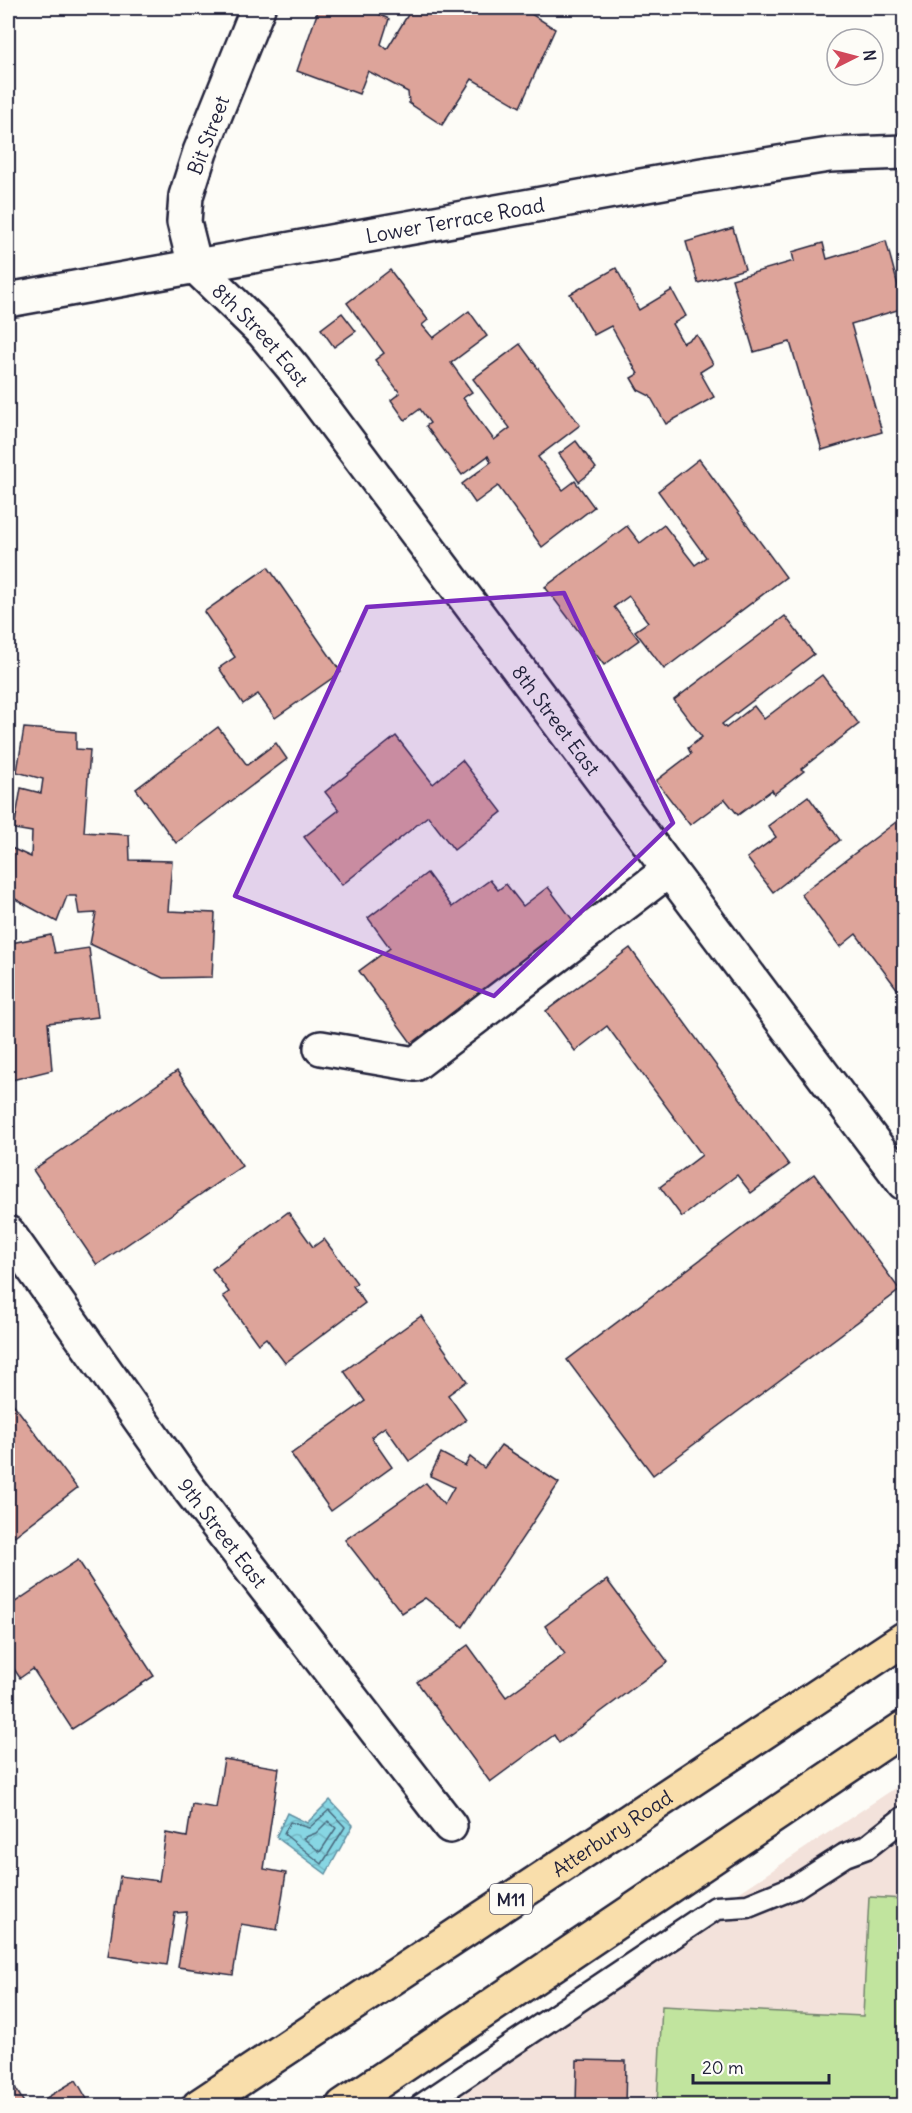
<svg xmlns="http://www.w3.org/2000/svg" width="912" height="2113" viewBox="0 0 912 2113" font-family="Delius,sans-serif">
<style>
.built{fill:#f3e2db}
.park{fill:#c1e49e;stroke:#72836c;stroke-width:1.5}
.water{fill:url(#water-waves);stroke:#5f8ea0;stroke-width:1.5}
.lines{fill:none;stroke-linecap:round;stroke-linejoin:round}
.shore{stroke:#4a6a7e;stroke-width:1.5}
.building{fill:#dda49a;stroke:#22223b;stroke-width:1.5}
.lane-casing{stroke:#22223b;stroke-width:27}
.street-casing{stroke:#22223b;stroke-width:38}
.primary-casing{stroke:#22223b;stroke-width:38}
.lane{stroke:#fdfcf7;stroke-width:22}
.street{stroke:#fdfcf7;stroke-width:33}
.primary{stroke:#f9deab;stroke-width:33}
.marked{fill:#7b2cbf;fill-opacity:0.2;stroke:#7b2cbf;stroke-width:4.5;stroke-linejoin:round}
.labels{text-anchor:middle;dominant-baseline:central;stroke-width:4.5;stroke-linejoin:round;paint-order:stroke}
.shield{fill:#fdfcf7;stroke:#646373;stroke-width:1.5}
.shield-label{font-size:18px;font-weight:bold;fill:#22223b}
.street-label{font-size:20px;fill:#22223b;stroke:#fdfcf7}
</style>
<defs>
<pattern id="water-waves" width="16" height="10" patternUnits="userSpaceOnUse" patternTransform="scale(1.5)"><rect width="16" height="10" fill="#87d6e3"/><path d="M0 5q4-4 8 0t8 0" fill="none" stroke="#74b7c4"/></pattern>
</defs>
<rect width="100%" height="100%" fill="#fdfcf7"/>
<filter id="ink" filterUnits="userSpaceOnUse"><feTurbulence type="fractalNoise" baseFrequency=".0167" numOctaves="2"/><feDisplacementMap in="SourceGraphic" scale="12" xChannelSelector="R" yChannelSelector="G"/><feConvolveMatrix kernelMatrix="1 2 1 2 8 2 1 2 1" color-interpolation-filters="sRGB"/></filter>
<g filter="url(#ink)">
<polygon class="built" points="904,1782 904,2105 419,2106 716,1908"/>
<polygon class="park" points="869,1897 904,1899 904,2105 657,2105 662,2006 863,2016"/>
<polygon class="water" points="330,1800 353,1825 326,1874 276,1837 287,1813 307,1823"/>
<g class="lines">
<g class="shore">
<polygon points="329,1810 345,1827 322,1864 284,1834 290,1822 309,1828"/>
<polygon points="328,1821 336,1828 320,1852 303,1838 316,1833"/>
</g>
</g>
<g class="building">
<polygon points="319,8 371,8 370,10 389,19 381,44 387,49 412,8 522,8 555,29 520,107 472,79 442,125 409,103 408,92 368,71 359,94 297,71"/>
<polygon points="733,228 745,269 698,283 686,242"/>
<polygon points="886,241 904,308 851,324 882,432 822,450 790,342 754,352 732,279 794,261 792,252 823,243 827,259"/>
<polygon points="616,268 639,310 672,290 686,316 672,324 683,343 697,335 713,364 700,372 714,397 666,424 650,396 638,390 631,378 638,374 611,326 594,335 570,294"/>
<polygon points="390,270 428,320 422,325 433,338 469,311 487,336 451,363 472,392 463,398 494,440 510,428 473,379 520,344 580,425 538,457 563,490 575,481 594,507 542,547 498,486 475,503 462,484 491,462 488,456 462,475 426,426 430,423 420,409 405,420 391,400 400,393 375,360 384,353 347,303"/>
<polygon points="342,313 356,331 334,347 321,329"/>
<polygon points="576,441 596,468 579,482 559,454"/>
<polygon points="699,459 786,577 664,669 635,631 648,622 629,596 614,607 639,640 604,665 545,587 627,526 640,543 664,525 695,565 706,557 658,491"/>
<polygon points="268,567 341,672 275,718 258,694 243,704 219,668 235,657 204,612"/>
<polygon points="785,616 814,654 722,724 726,728 754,706 764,719 822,675 859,724 801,769 804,771 774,794 772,790 738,815 725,799 690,825 656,781 691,754 688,748 702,737 674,700"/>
<polygon points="218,727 247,765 276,743 287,759 176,843 136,789"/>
<polygon points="24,728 76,732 76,749 90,750 84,832 129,835 130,860 172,861 168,911 215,913 212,977 163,978 90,944 96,913 79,914 76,896 67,896 57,922 8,895 9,847 31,857 32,832 14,829 21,788 41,793 43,779 17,772"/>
<polygon points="396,736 433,784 462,760 502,812 454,850 428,816 342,885 304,837 339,810 325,792"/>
<polygon points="808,796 840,840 773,892 747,858 776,837 768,826"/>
<polygon points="900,819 904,825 904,998 856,934 840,947 801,894"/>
<polygon points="427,873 452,907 490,880 498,890 506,884 523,906 548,887 581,931 418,1052 359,971 390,948 368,918"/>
<polygon points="8,934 10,934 11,943 51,935 55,953 89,948 98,1017 48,1023 52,1070 8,1081"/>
<polygon points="630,948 789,1165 751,1193 737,1175 682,1217 660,1187 702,1155 607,1026 575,1051 546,1011"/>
<polygon points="177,1071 242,1166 97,1265 33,1170"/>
<polygon points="814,1174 900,1290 653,1475 567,1360"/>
<polygon points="288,1212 313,1247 324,1239 357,1283 353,1286 365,1303 285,1363 266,1338 258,1344 223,1296 229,1292 212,1269"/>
<polygon points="421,1316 467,1381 448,1395 466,1420 409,1461 385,1427 371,1437 392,1467 331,1511 291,1454 365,1401 344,1371"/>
<polygon points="8,1397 77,1488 8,1541"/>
<polygon points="501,1445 559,1483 463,1627 425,1598 402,1613 345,1540 426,1483 444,1505 454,1487 430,1476 441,1453 465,1466 470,1457 484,1468"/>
<polygon points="78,1560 154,1676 72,1729 33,1669 20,1678 8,1660 8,1625 13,1621 8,1613 8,1607"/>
<polygon points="607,1580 668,1662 559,1743 554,1735 490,1782 417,1682 468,1645 506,1697 565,1654 545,1626"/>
<polygon points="224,1759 279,1768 264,1869 286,1873 277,1930 241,1924 233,1975 178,1967 187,1912 175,1913 167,1965 108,1956 120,1876 159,1881 166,1833 187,1837 192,1804 216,1808"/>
<polygon points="577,2060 626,2061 625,2106 576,2106"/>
<polygon points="76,2080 91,2106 33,2106"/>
<polygon points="13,2084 26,2106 8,2106 8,2087"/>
</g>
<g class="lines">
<defs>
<polyline id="lane" points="421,2106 716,1908 748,1906 795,1887 845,1855 867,1847 904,1818"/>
<g id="street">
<path id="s1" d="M258,8L200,152L186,196L184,222L195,266L263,332L293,368L904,1183"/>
<path id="s2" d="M8,300L702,175L829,155L904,152"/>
<polyline points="321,1048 415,1064 669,870"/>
<path id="s3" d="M8,1233L190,1490L450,1826"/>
</g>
<g id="primary">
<path id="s4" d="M199,2106L904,1639"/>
<polyline points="343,2106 904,1728"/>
</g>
</defs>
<use href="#lane" class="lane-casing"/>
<use href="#street" class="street-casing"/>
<use href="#primary" class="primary-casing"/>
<use href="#lane" class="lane"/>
<use href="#street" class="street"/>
<use href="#primary" class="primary"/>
</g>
</g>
<path class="marked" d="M564,593L673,823L494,996L235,896L367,607Z"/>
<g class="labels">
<rect class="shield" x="490" y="1884" width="42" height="30" rx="4.5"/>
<g class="shield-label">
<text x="511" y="1899">M11</text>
</g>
<g class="street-label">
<text transform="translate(208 135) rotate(-69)">Bit Street</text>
<text stroke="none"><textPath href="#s2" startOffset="454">Lower Terrace Road</textPath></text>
<text stroke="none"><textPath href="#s1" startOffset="368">8th Street East</textPath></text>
<text stroke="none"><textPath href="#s1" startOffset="854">8th Street East</textPath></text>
<text stroke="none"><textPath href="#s3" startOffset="369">9th Street East</textPath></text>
<text stroke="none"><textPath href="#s4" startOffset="495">Atterbury Road</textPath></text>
</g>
</g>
<rect width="912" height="2113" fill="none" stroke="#fdfcf7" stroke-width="30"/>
<rect x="15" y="15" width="882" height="2083" fill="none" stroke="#22223b" stroke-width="2" filter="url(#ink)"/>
<g transform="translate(855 57) rotate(84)"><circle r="28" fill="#fdfcf7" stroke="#a5a5ac" stroke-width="1.5"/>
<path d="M0-4.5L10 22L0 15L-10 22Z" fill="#d1495b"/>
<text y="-9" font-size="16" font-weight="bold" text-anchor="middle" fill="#22223b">N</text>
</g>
<path d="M693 2074v9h136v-9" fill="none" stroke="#22223b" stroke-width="3"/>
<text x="702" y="2074" font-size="18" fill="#22223b" stroke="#fdfcf7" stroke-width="4.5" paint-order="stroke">20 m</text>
</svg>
